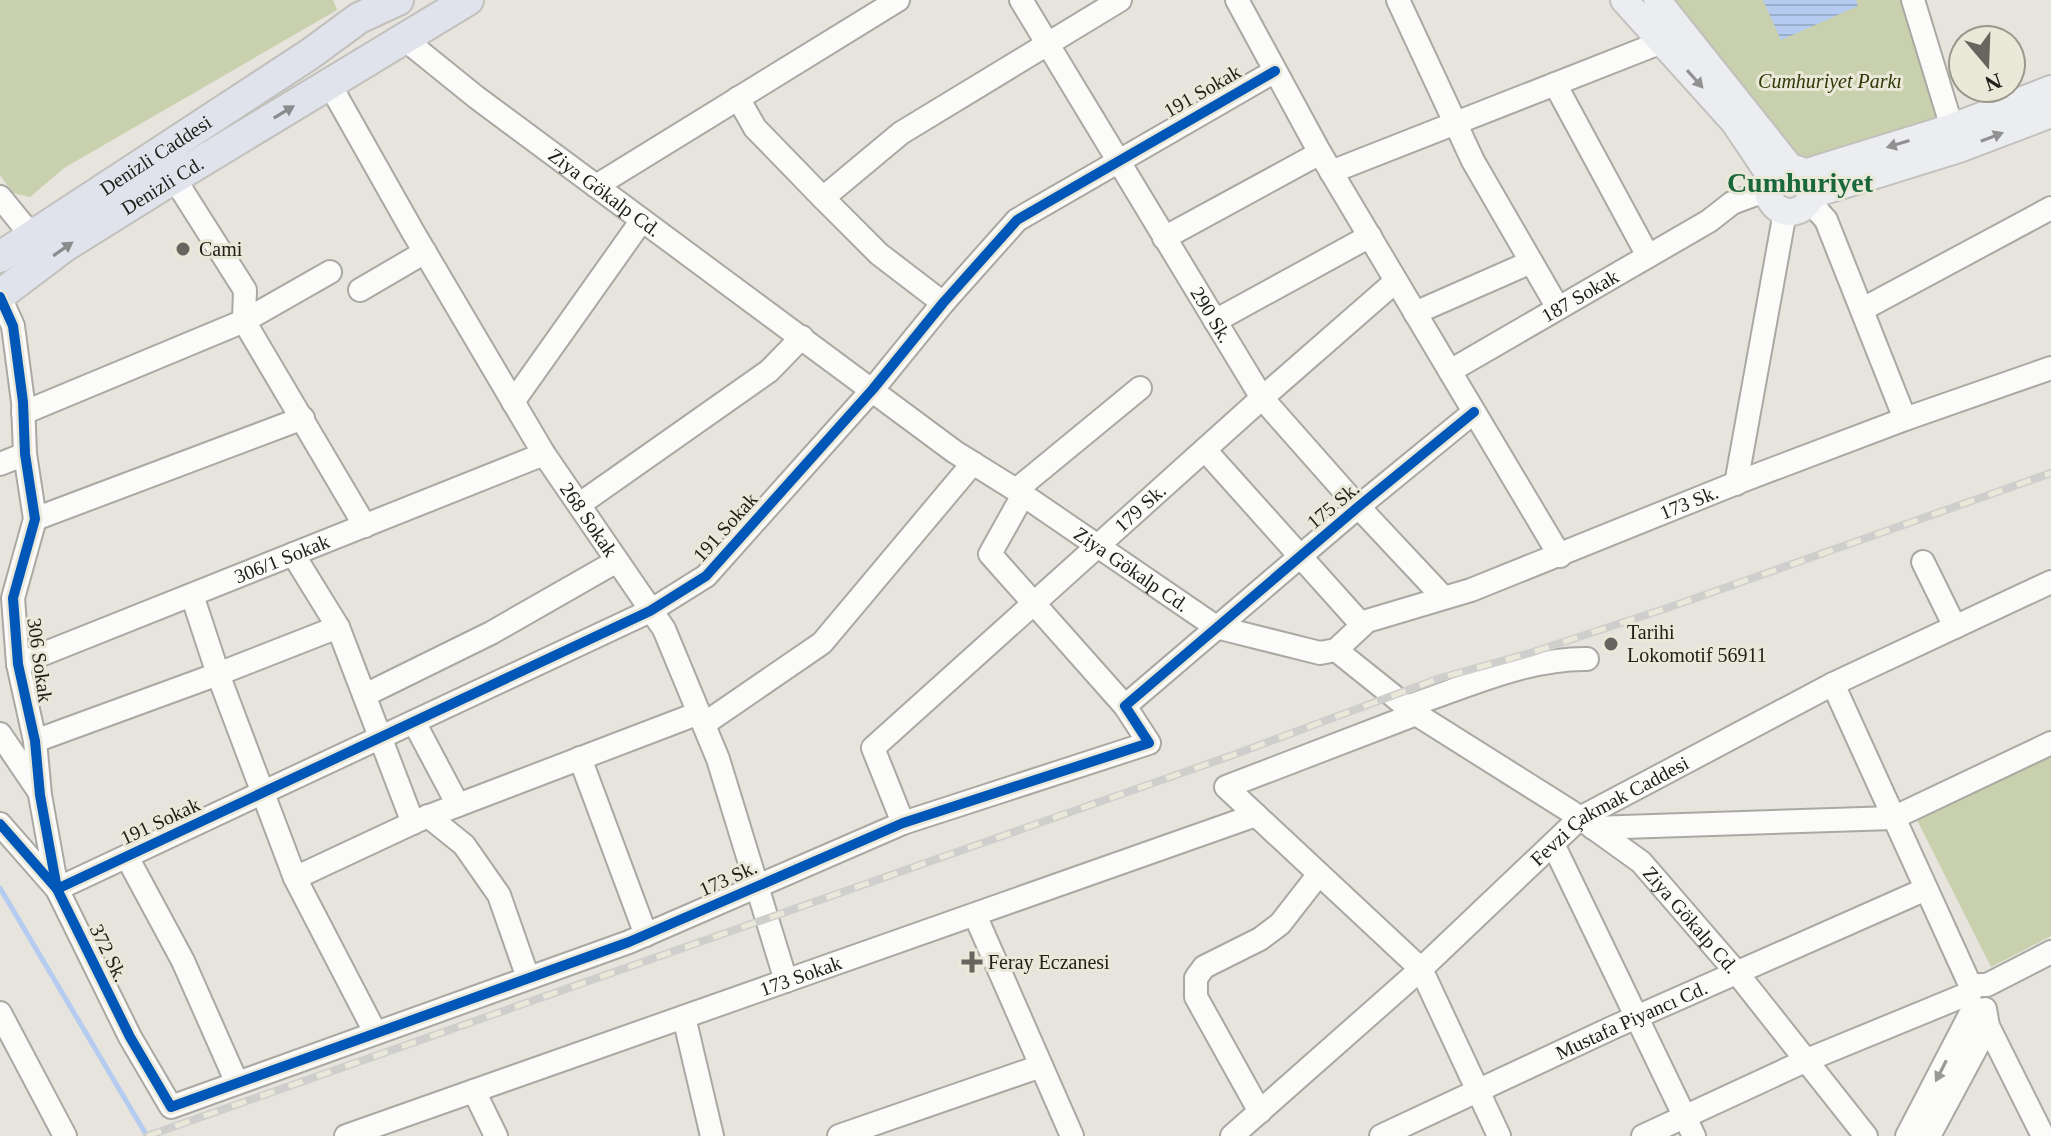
<svg xmlns="http://www.w3.org/2000/svg" width="2051" height="1136" viewBox="0 0 2051 1136" font-family="'Times New Roman',serif">
<style>
.green{fill:#c8d0ad}
.water{fill:url(#water-rules)}
.lines{fill:none;stroke-linecap:round;stroke-linejoin:round}
.stream{stroke:#b5ccf0;stroke-width:5}
.minor-casing{stroke:#aaa8a2;stroke-width:26}
.major-casing{stroke:#c1c0bc;stroke-width:30}
.highway-casing{stroke:#c1c0bc;stroke-width:34}
.minor{stroke:#fbfbfa;stroke-width:22}
.major{stroke:#ebedf1;stroke-width:26}
.highway{stroke:#e0e3eb;stroke-width:30}
.rail-casing{stroke:#cececc;stroke-width:8}
.rail{stroke:#eae8d8;stroke-width:5;stroke-dasharray:15;stroke-linecap:butt}
.cycleway-casing{stroke:#eae8d8;stroke-width:15}
.cycleway{stroke:#0057b8;stroke-width:10}
.oneway{fill:#909190}
.oneway2{fill:#8a8b8d}
.oneway3{fill:#999895}
.poi-dot{fill:#66655e;stroke:#eae8d8;stroke-width:3}
.labels{text-anchor:middle;dominant-baseline:central;stroke-width:6;stroke-linejoin:round;paint-order:stroke}
.park-label{font-size:20px;font-style:italic;fill:#303a09;stroke:#eae8d8}
.street-label{font-size:20px;fill:#21201a;stroke:#eae8d8}
.poi-label{font-size:20px;fill:#21201a;stroke:#eae8d8;text-anchor:start}
.district-label{font-size:28px;font-weight:bold;fill:#1b673d;stroke:#eae8d8}
</style>
<defs>
<pattern id="water-rules" width="6" height="5" patternUnits="userSpaceOnUse" patternTransform="scale(2)"><rect width="6" height="5" fill="#b5ccf0"/><path d="M0 2.5h6" fill="none" stroke="#9bafcd"/></pattern>
</defs>
<rect width="100%" height="100%" fill="#e6e4dc"/>
<g class="green">
<polygon points="0,0 333,0 337,10 64,168 30,197 13,193 0,175"/>
<polygon points="1657,0 1913,0 1950,128 1804,173"/>
<polygon points="2051,744 2051,936 1991,967 1912,810"/>
</g>
<polygon class="water" points="1763,0 1856,0 1858,6 1781,40"/>
<g class="lines">
<polyline class="stream" points="0,888 147,1136"/>
<defs>
<g id="minor">
<path id="s1" d="M1021,0L1262,398L1353,501L1443,597"/>
<polyline points="1237,0 1320,153 1560,556"/>
<polyline points="1398,0 1473,161 1558,308"/>
<polyline points="1913,0 1957,144"/>
<path id="s2" d="M403,38L476,97L955,452L1016,490L1216,627L1320,653L1336,650L1416,714L1570,811L1641,862L1737,973L1866,1136"/>
<polyline points="1555,84 1648,256"/>
<path id="s3" d="M330,85L413,232L544,454L664,629L718,759L786,981"/>
<polyline points="738,98 755,128 823,198 879,254 943,303"/>
<polyline points="1331,172 1662,42"/>
<polyline points="174,178 245,290 244,321 365,526"/>
<polyline points="596,186 898,0"/>
<polyline points="0,197 31,235"/>
<polyline points="823,198 901,133 1120,0"/>
<polyline points="1809,201 1826,220 1905,419"/>
<polyline points="1164,238 1320,153"/>
<polyline points="360,290 425,252"/>
<polyline points="0,297 13,326 23,402 25,454 35,519 13,598 18,664 35,741 40,795 57,889 650,611 706,576 873,389 943,303 1017,220 1275,71"/>
<polyline points="1863,309 2051,208"/>
<polyline points="1415,313 1531,262"/>
<polyline points="1215,321 1370,236"/>
<path id="s4" d="M1450,371L1709,221L1732,203L1767,190"/>
<polyline points="513,402 642,220"/>
<polyline points="23,413 244,321 330,272"/>
<polyline points="1205,450 1362,625"/>
<polyline points="0,464 25,454"/>
<polyline points="1736,484 1785,212"/>
<polyline points="1016,490 1140,388"/>
<polyline points="1023,495 990,554 1125,706"/>
<polyline points="580,504 769,371 802,337"/>
<polyline points="35,519 303,418"/>
<polyline points="293,554 338,627 413,823"/>
<polyline points="1923,562 1955,627"/>
<polyline points="192,595 218,674 295,878 375,1032"/>
<path id="s5" d="M1336,650L1367,621L1471,590L1744,480L1905,419L2051,368"/>
<path id="s6" d="M18,664L544,454"/>
<polyline points="1833,684 1972,989"/>
<polyline points="365,695 491,633 617,561"/>
<path d="M1406,707C1463,688 1526,658 1587,659"/>
<polyline points="1416,714 1226,787 1421,969 1499,1136"/>
<polyline points="414,722 458,805"/>
<polyline points="704,724 822,643 973,463"/>
<polyline points="0,734 38,790"/>
<polyline points="35,741 218,674 338,627"/>
<polyline points="580,758 646,935"/>
<polyline points="428,816 464,845 499,895 528,978"/>
<path id="s7" d="M903,823L873,748L1262,398L1396,281"/>
<polyline points="0,824 57,889 130,1037 171,1107 629,942 903,823 1149,743 1125,706 1358,507 1474,412"/>
<polyline points="1593,828 1893,818 2051,743"/>
<polyline points="1553,844 1694,1136"/>
<polyline points="127,857 183,961 237,1083"/>
<polyline points="295,878 419,820 699,713"/>
<polyline points="975,915 1072,1136"/>
<polyline points="1972,989 1979,985 1987,985 2051,952"/>
<polyline points="1985,1009 1988,1026 2043,1136"/>
<polyline points="0,1013 65,1136"/>
<polyline points="684,1017 712,1136"/>
<polyline points="474,1091 496,1136"/>
<polyline points="1260,1112 1196,997 1196,978 1204,967 1260,939 1280,924 1319,874"/>
<path id="s8" d="M346,1136L1256,815"/>
<polyline points="839,1136 1041,1066"/>
<path id="s9" d="M1232,1136L1421,969L1580,818L1833,684L2051,582"/>
<path id="s10" d="M1381,1136L1614,1027L1926,889"/>
<polyline points="1643,1136 1807,1060 1970,993"/>
<polyline points="1907,1136 1974,1007"/>
<polyline points="1929,1136 1988,1026"/>
</g>
<g id="major">
<polyline points="1624,0 1734,122 1771,177"/>
<polyline points="1657,0 1790,167"/>
<circle cx="1790" cy="190" r="22"/>
<polyline points="1804,173 1950,128 2051,89"/>
<polyline points="1811,195 1959,149 2051,114"/>
</g>
<g id="highway">
<path id="s11" d="M0,257L310,54L359,18L398,0"/>
<path id="s12" d="M0,295L65,246L174,178L468,0"/>
</g>
</defs>
<use href="#minor" class="minor-casing"/>
<use href="#major" class="major-casing"/>
<use href="#highway" class="highway-casing"/>
<use href="#minor" class="minor"/>
<use href="#major" class="major"/>
<use href="#highway" class="highway"/>
<defs>
<polyline id="rail" points="147,1136 1233,755 1440,678 1530,653 1676,605 2051,473"/>
</defs>
<use href="#rail" class="rail-casing"/>
<use href="#rail" class="rail"/>
<defs>
<g id="cycleway">
<polyline points="0,297 13,326 23,402 25,454 35,519 13,598 18,664 35,741 40,795 57,889 650,611 706,576 873,389 943,303 1017,220 1275,71"/>
<polyline points="0,824 57,889 130,1037 171,1107 629,942 903,823 1149,743 1125,706 1358,507 1474,412"/>
</g>
</defs>
<use href="#cycleway" class="cycleway-casing"/>
<use href="#cycleway" class="cycleway"/>
</g>
<defs><path id="oneway-solid" d="M-6-.8H1V-3.2L6.5 0L1 3.2V.8H-6Z" transform="scale(2)"/></defs>
<g class="oneway">
<use href="#oneway-solid" transform="translate(1695 79) rotate(48)"/>
<use href="#oneway-solid" transform="translate(1992 137) rotate(-21)"/>
<use href="#oneway-solid" transform="translate(1898 144) rotate(163)"/>
</g>
<g class="oneway2">
<use href="#oneway-solid" transform="translate(284 112) rotate(-31)"/>
<use href="#oneway-solid" transform="translate(63 249) rotate(-35)"/>
</g>
<use class="oneway3" href="#oneway-solid" transform="translate(1941 1071) rotate(117)"/>
<g class="poi-dot">
<circle cx="183" cy="249" r="8"/>
<circle cx="1611" cy="644" r="8"/>
<path d="M968 950h8v8h8v8h-8v8h-8v-8h-8v-8h8z"/>
</g>
<g class="labels">
<g class="park-label">
<text x="1830" y="81">Cumhuriyet Parkı</text>
</g>
<g class="street-label">
<text transform="translate(1202 91) rotate(-30)">191 Sokak</text>
<text stroke="none"><textPath href="#s11" startOffset="186">Denizli Caddesi</textPath></text>
<text stroke="none"><textPath href="#s12" startOffset="196">Denizli Cd.</textPath></text>
<text stroke="none"><textPath href="#s2" startOffset="254">Ziya Gökalp Cd.</textPath></text>
<text stroke="none"><textPath href="#s4" startOffset="150">187 Sokak</textPath></text>
<text stroke="none"><textPath href="#s1" startOffset="368">290 Sk.</textPath></text>
<text stroke="none"><textPath href="#s5" startOffset="386">173 Sk.</textPath></text>
<text transform="translate(1333 505) rotate(-40)">175 Sk.</text>
<text stroke="none"><textPath href="#s7" startOffset="440">179 Sk.</textPath></text>
<text stroke="none"><textPath href="#s3" startOffset="506">268 Sokak</textPath></text>
<text transform="translate(725 527) rotate(-48)">191 Sokak</text>
<text stroke="none"><textPath href="#s6" startOffset="284">306/1 Sokak</textPath></text>
<text stroke="none"><textPath href="#s2" startOffset="902">Ziya Gökalp Cd.</textPath></text>
<text transform="translate(40 660) rotate(82)">306 Sokak</text>
<text stroke="none"><textPath href="#s9" startOffset="500">Fevzi Çakmak Caddesi</textPath></text>
<text transform="translate(160 821) rotate(-25)">191 Sokak</text>
<text transform="translate(728 878) rotate(-24)">173 Sk.</text>
<text stroke="none"><textPath href="#s2" startOffset="1576">Ziya Gökalp Cd.</textPath></text>
<text transform="translate(109 953) rotate(64)">372 Sk.</text>
<text stroke="none"><textPath href="#s8" startOffset="482">173 Sokak</textPath></text>
<text stroke="none"><textPath href="#s10" startOffset="276">Mustafa Piyancı Cd.</textPath></text>
</g>
<g class="poi-label">
<text x="199" y="249">Cami</text>
<text x="1627" y="632">Tarihi<tspan x="1627" dy="23">Lokomotif 56911</tspan></text>
<text x="988" y="962">Feray Eczanesi</text>
</g>
<g class="district-label">
<text x="1800" y="182">Cumhuriyet</text>
</g>
</g>
<g transform="translate(1987 64) rotate(161)"><circle r="38" fill="#eae8d8" stroke="#9a988c" stroke-width="2"/>
<path d="M0-6L14 30L0 20L-14 30Z" fill="#66655e"/>
<text y="-12" font-size="22" font-weight="bold" text-anchor="middle" fill="#21201a">N</text>
</g>
</svg>
